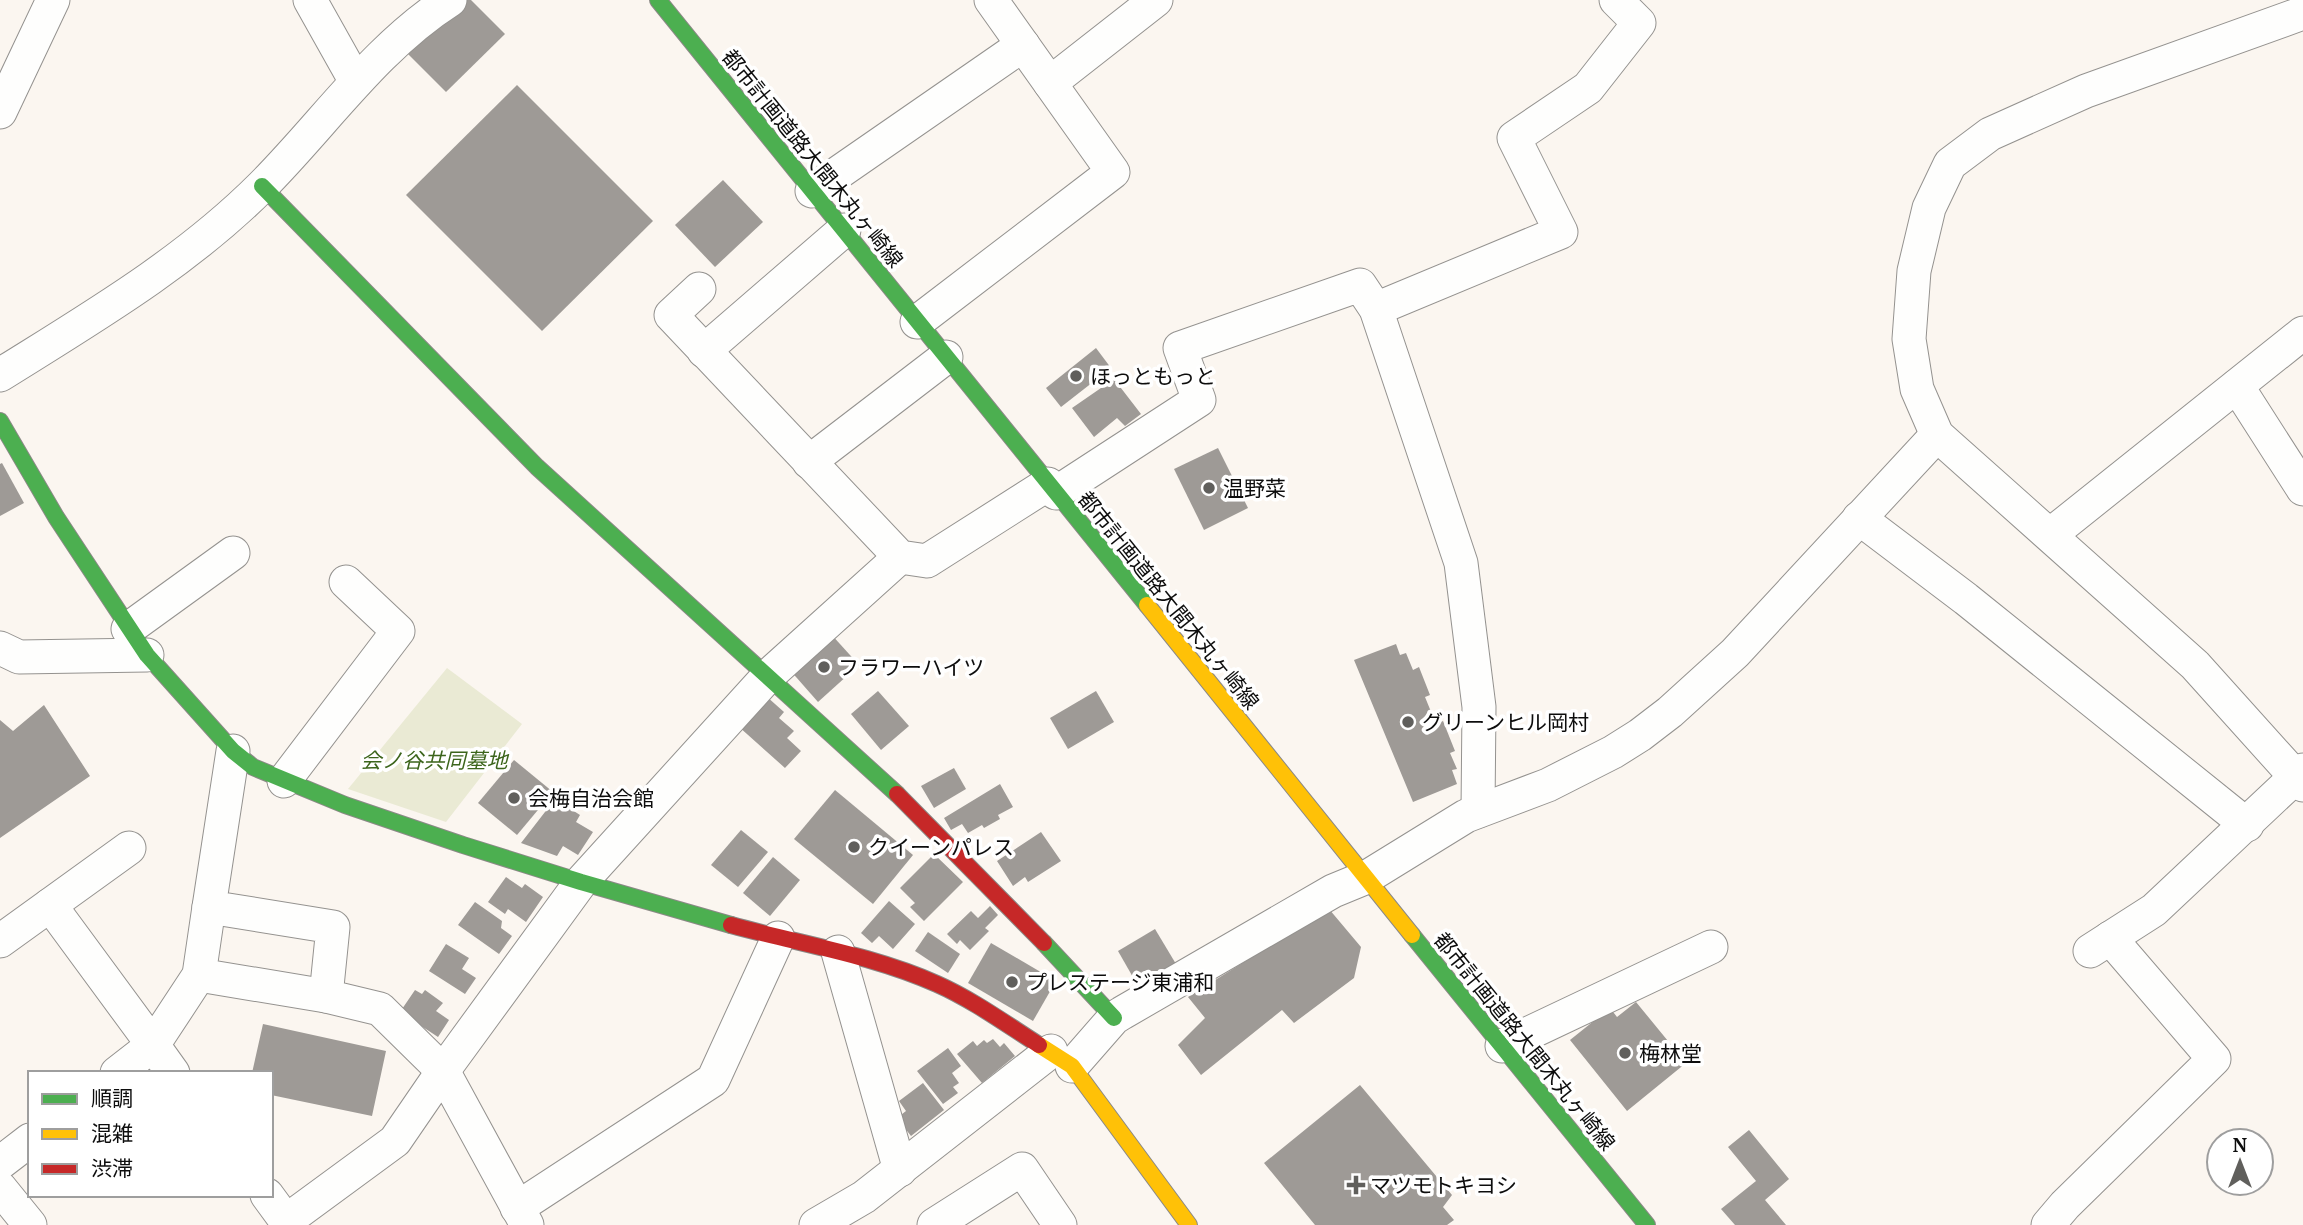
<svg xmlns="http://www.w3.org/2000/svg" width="2303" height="1225" viewBox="0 0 2303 1225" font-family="'PT Serif','Noto Sans JP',serif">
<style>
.cemetery{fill:#eaead4}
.building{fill:#9e9a96}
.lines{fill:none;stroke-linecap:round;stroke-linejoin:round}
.street-casing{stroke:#94928f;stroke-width:35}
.fast-casing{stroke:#8b8986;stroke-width:18}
.slow-casing{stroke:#8b8986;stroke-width:18}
.jam-casing{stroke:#8b8986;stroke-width:18}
.street{stroke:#fefefd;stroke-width:33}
.fast{stroke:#4caf50;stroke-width:16}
.slow{stroke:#ffc107;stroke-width:16}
.jam{stroke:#c62828;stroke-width:16}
.poi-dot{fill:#605f5c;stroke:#fff;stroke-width:2.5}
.labels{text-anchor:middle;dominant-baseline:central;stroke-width:7;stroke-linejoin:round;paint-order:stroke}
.street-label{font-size:21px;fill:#0d0d0d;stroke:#fff}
.poi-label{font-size:21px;fill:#0d0d0d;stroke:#fff;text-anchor:start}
.park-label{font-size:21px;font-style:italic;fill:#3c651c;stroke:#fff}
</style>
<rect width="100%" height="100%" fill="#fbf6f0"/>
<polygon class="cemetery" points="447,668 522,724 446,822 348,789"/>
<g class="building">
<polygon points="459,0 471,0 505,34 446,92 406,52"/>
<polygon points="517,85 653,221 542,331 406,195"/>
<polygon points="723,180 763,222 715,267 675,225"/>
<polygon points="1096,348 1111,368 1061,407 1046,388"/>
<polygon points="1114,379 1141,414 1125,426 1117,418 1094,437 1072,408"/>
<polygon points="1218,448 1248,508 1204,530 1174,469"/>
<polygon points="2,463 24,503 0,516 0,464"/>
<polygon points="830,633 859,665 818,702 789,669"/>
<polygon points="1396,644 1400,655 1406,653 1413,670 1419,667 1430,695 1425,697 1436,724 1443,721 1455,751 1450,753 1457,769 1452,770 1457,784 1413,802 1354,660"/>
<polygon points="878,691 909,726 881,750 851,714"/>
<polygon points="1096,691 1114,722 1068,749 1050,718"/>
<polygon points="766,696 784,712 779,718 794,731 787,738 801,751 785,768 738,726"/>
<polygon points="44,705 90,776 0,838 0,720 13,731"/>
<polygon points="514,760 553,792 517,835 478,803"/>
<polygon points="954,768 966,789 934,808 921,786"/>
<polygon points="1000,784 1013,807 998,815 1000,819 984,828 982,825 968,833 962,824 951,830 944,818"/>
<polygon points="835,790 913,855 873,904 794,839"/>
<polygon points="555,799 580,815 576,822 593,832 578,855 563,846 557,856 521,843"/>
<polygon points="741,830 768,852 738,887 711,865"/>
<polygon points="1041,832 1061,861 1028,882 1025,877 1013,886 997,861"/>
<polygon points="934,854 963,882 924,921 910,907 915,903 900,888"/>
<polygon points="773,857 800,880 770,916 743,893"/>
<polygon points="506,877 522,888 525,884 543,897 526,922 508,909 505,914 488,902"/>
<polygon points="889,901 915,924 893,949 879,936 872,943 861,933"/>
<polygon points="475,902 502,921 501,928 512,936 499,954 458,925"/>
<polygon points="990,906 998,915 985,928 989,931 970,950 960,940 957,944 947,934 971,911 978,918"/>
<polygon points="1329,909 1361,947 1354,978 1294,1023 1282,1010 1201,1075 1178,1045 1205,1018 1188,997"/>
<polygon points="1155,929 1176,964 1138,986 1118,951"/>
<polygon points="928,932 960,954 948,973 915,951"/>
<polygon points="991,943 1056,981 1033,1021 968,983"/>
<polygon points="446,944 469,958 462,969 476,978 465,994 429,971"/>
<polygon points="415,990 422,994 425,990 443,1003 436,1011 449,1020 438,1037 400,1012"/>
<polygon points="1636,1002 1686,1063 1627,1111 1570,1040 1610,1008 1617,1017"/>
<polygon points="263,1024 386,1051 372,1116 271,1095 271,1073 252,1073"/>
<polygon points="993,1039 1000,1047 1004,1043 1015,1056 982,1083 957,1054 973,1041 977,1046 984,1040 987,1043"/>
<polygon points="948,1048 961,1066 952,1073 959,1083 953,1087 958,1093 943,1104 917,1071"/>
<polygon points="923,1083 944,1110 911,1136 897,1118 906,1111 899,1101"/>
<polygon points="1360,1085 1452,1195 1443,1207 1454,1220 1447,1225 1315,1225 1264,1163"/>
<polygon points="1749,1130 1789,1179 1765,1200 1786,1225 1735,1225 1721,1209 1756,1181 1728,1147"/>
</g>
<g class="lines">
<defs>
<g id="street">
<polyline points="310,0 356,82"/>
<polyline points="2303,13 2086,91 1990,134 1950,164 1929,208 1914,271 1909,339 1917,389 1937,435 2195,665 2303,785"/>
<polyline points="1050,83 1156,0"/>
<polyline points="0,112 53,0"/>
<polyline points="812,191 1023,45"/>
<polyline points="699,289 671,315 900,557 927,561 1048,484"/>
<polyline points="1376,309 1561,232 1514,138 1588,88 1639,23 1616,0"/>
<polyline points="917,322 1113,172 991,0"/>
<polyline points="704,351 844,230"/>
<path d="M0,375C91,318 185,263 262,186C323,125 376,47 450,0"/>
<polyline points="2237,386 2303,489"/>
<polyline points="809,462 946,357"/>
<polyline points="1056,493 1199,400 1180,348 1360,285 1376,309 1461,563 1479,707 1478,811"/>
<polyline points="1859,518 1966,599 2247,825"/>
<polyline points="2050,535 2303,333"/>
<polyline points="128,629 233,553"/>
<polyline points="0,648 19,657 147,655"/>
<polyline points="233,751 209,907 333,927 326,996 380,1009 443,1071 581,882 768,676 900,557"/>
<polyline points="284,781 398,631 346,582"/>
<polyline points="50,905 153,1045 199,975 209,907"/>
<polyline points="0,941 129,848"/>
<polyline points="2090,951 2154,910 2303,770"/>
<polyline points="838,952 900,1170"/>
<polyline points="199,975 326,996"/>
<polyline points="1502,1046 1711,947"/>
<polyline points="1072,1066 1114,1018 1122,1013 1333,891 1367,877 1466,816 1548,785 1613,752 1640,735 1670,712 1735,653 1937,435"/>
<polyline points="117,1073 153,1045 173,1073"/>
<polyline points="0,1163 30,1140"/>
<polyline points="0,1188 30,1225"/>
<polyline points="267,1195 289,1225"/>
<polyline points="517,1208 713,1080 778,938"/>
<polyline points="286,1221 395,1141 443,1071 527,1225"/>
<polyline points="816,1225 864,1197 1051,1051"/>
<polyline points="934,1225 1022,1169 1060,1225"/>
<polyline points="2048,1225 2065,1205 2214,1059 2110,938"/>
</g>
<g id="fast">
<polyline points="658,0 1147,605"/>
<polyline points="262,186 537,467 897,794"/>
<polyline points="0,421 56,517 147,655 233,751 253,767 345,805 463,845 581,882 731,925"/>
<polyline points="1412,935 1647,1225"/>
<polyline points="1044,943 1114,1018"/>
</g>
<g id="slow">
<polyline points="1147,605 1412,935"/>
<polyline points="1039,1045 1072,1066 1189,1225"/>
</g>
<g id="jam">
<polyline points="897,794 1044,943"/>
<path d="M731,925C800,944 872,955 937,984C973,1000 1006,1024 1039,1045"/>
</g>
</defs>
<use href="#street" class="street-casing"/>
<use href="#fast" class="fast-casing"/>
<use href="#slow" class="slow-casing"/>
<use href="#jam" class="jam-casing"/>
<use href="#street" class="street"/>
<use href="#fast" class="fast"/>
<use href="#slow" class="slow"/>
<use href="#jam" class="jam"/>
</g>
<g class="poi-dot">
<circle cx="1076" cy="376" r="7"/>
<circle cx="1209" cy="488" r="7"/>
<circle cx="824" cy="667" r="7"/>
<circle cx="1408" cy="722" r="7"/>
<circle cx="514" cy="798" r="7"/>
<circle cx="854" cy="847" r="7"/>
<circle cx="1012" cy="982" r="7"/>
<circle cx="1625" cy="1053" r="7"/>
<path d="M1352.5 1174.5h7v7h7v7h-7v7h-7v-7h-7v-7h7z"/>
</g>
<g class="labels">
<g class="street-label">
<text transform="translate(813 158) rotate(51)">都市計画道路大間木丸ヶ崎線</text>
<text transform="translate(1169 600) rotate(51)">都市計画道路大間木丸ヶ崎線</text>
<text transform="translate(1525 1041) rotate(51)">都市計画道路大間木丸ヶ崎線</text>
</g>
<g class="poi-label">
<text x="1090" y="376">ほっともっと</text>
<text x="1223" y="488">温野菜</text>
<text x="838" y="667">フラワーハイツ</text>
<text x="1422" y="722">グリーンヒル岡村</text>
<text x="528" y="798">会梅自治会館</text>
<text x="868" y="847">クイーンパレス</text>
<text x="1026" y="982">プレステージ東浦和</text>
<text x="1639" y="1053">梅林堂</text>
<text x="1370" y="1185">マツモトキヨシ</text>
</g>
<g class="park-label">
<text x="434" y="760">会ノ谷共同墓地</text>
</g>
</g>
<rect x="28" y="1071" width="245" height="126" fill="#ffffff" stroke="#9e9e9e" stroke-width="2"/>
<rect x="42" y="1094" width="35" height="10" fill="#4caf50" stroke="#9e9e9e" stroke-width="2"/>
<text x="91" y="1106" font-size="21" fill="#0d0d0d">順調</text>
<rect x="42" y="1129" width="35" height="10" fill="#ffc107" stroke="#9e9e9e" stroke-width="2"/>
<text x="91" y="1141" font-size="21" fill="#0d0d0d">混雑</text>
<rect x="42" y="1164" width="35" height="10" fill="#c62828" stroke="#9e9e9e" stroke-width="2"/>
<text x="91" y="1176" font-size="21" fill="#0d0d0d">渋滞</text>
<g transform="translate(2240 1162)"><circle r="33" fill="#ffffff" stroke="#9e9e9e" stroke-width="2"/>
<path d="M0-5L12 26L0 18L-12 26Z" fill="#605f5c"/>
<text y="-10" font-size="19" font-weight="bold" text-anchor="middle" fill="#0d0d0d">N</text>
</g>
</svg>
